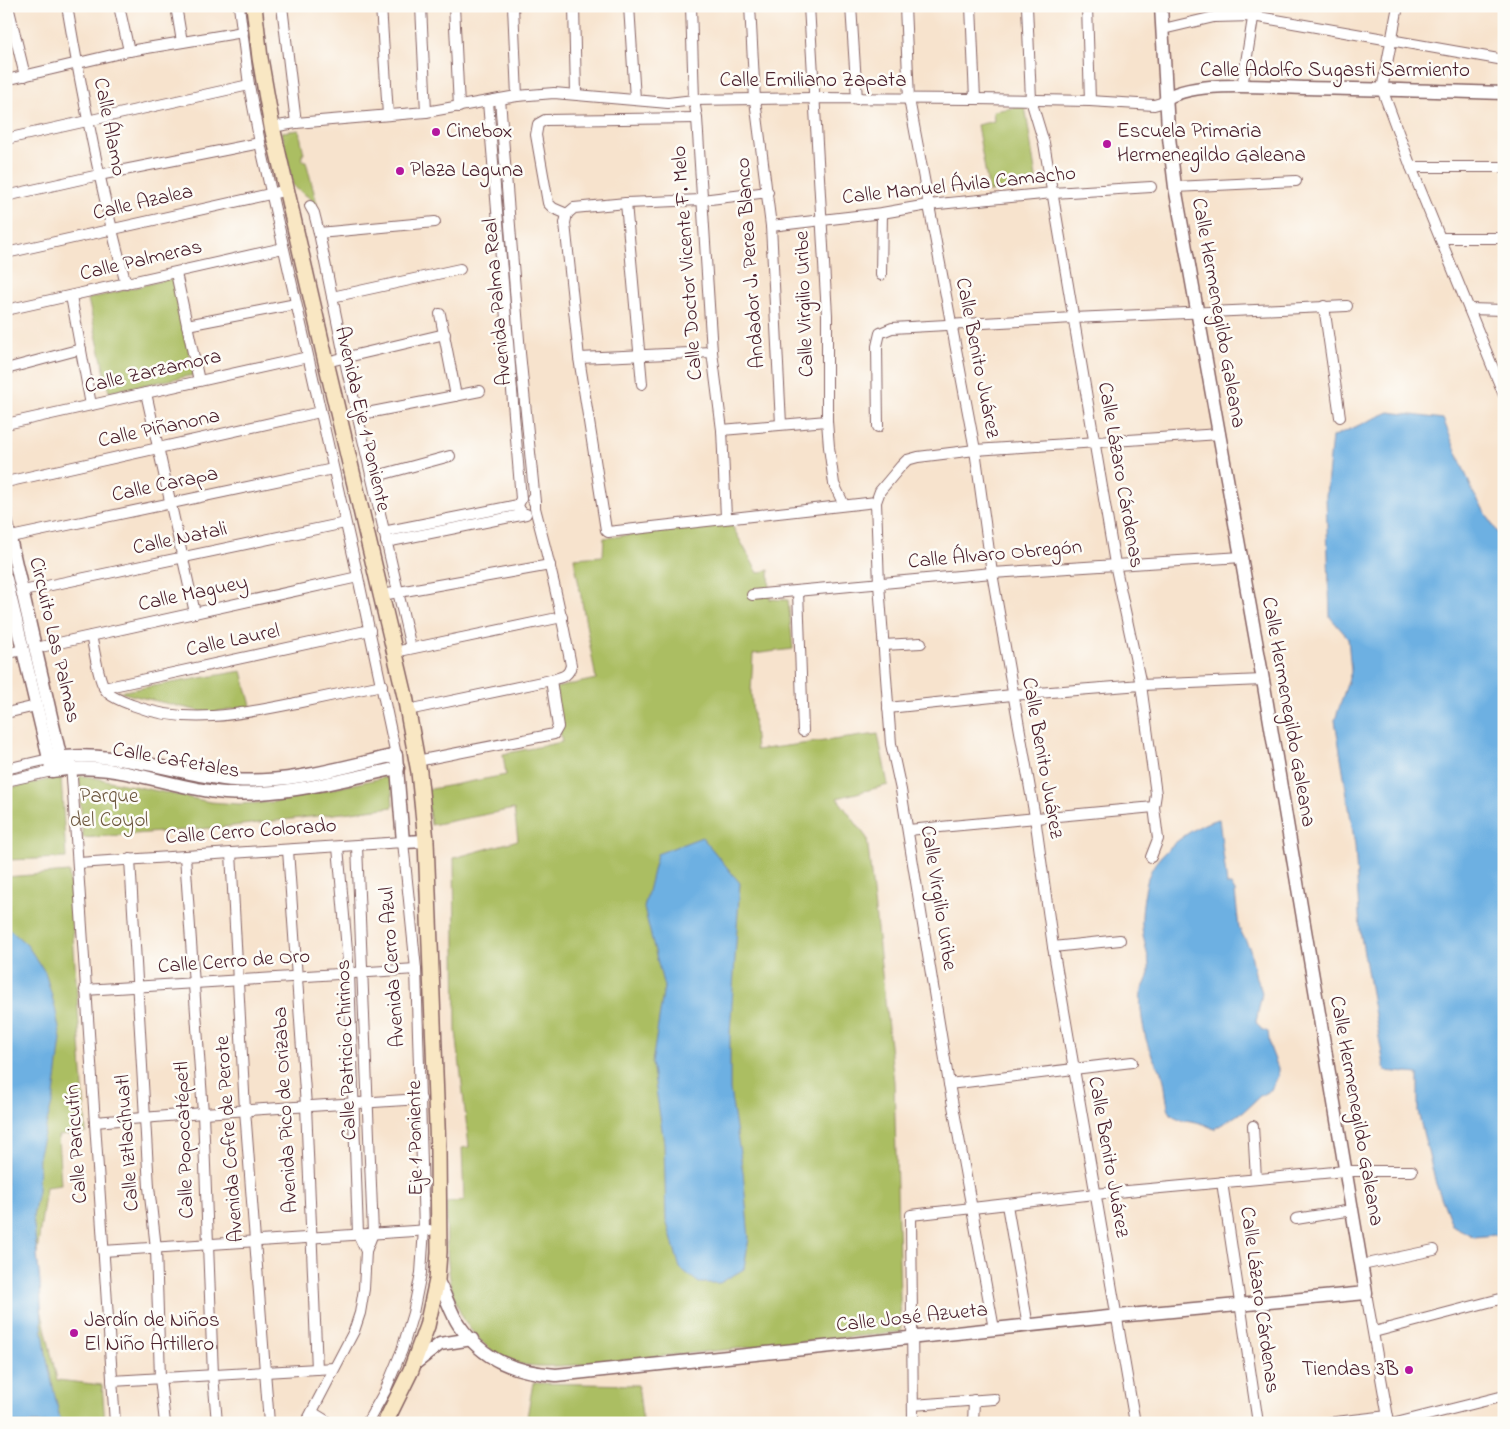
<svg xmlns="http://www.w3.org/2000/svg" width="1510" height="1429" viewBox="0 0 1510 1429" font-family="'Indie Flower',sans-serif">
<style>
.green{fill:#abbe62;stroke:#7a6e46}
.water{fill:#6db0e2;stroke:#5c6886}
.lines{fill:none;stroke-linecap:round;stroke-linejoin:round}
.minor-casing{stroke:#876464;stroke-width:12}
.tertiary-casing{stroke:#876464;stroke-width:15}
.secondary-casing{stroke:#876464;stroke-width:18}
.minor{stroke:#fff;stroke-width:10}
.tertiary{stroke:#fff;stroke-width:12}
.secondary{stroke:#f9e7c3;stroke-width:15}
.poi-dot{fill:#b5179e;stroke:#fdfcf7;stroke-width:2}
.labels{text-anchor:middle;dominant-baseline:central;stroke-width:5;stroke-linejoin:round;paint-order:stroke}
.street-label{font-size:21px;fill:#4a1f2b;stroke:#fdfcf7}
.poi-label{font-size:21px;fill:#4a1f2b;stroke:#fdfcf7;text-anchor:start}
.park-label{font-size:21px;fill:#6c573e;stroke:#fdfcf7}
</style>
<rect width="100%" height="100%" fill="#fdfcf7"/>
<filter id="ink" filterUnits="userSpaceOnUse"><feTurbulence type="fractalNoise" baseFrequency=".02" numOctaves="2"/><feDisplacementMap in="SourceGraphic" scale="10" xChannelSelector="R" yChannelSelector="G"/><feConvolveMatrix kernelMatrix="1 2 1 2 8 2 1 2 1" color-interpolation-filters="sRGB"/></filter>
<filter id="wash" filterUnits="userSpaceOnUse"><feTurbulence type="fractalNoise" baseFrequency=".0096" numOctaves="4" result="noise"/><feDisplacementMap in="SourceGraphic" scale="20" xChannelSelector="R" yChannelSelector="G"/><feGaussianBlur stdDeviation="1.12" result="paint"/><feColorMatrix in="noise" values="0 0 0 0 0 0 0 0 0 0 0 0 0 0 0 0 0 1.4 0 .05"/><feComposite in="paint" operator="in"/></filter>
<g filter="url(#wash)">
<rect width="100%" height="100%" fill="#f7e3cd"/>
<g class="green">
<polygon points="1025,106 1037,184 989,192 977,125 994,121 993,111"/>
<polygon points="299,130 304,154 302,154 303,161 306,161 317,204 313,204 311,199 293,186 282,132"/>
<polygon points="173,278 194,375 109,392 88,299"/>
<path d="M730,522L758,573L769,570L770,599L788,600L793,649L753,654L751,692L756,750L878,734L888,785L837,798L867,838L894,1082L901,1332L576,1365C555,1366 532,1368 511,1362C501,1358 491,1350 483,1343C442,1306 448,1253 446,1203L464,1201L462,1148L469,1147L456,1031L454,858L518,840L514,809L431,825L426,790L506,775L503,754L562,742L550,689L596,679L574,558L603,556L604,538Z"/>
<polygon points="242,671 251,706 208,713 118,692"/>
<polygon points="80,776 86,776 210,802 239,804 273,802 391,776 393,807 225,827 83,838 79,782"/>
<polygon points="61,777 66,858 6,860 6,789"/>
<polygon points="69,872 86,1133 58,1136 61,1185 46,1187 37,1253 33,1220 27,1247 57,1380 102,1385 105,1423 6,1423 6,877"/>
<polygon points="533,1383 638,1385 643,1423 526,1423"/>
</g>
<g class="water">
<polygon points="1389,412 1443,419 1474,494 1504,543 1504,1234 1474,1237 1452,1225 1436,1184 1418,1112 1418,1074 1385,1071 1360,931 1355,845 1335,720 1351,672 1348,638 1330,617 1326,496 1332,437"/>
<path d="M1219,819L1227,885H1231L1235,892L1239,928L1250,949L1256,978L1260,986L1262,993L1256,1022L1261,1029L1268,1032L1270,1047L1278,1068V1076L1272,1089L1260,1096L1244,1111L1214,1129C1209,1127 1205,1124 1200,1123C1191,1120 1178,1121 1171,1114C1166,1107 1166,1086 1163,1077C1161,1070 1157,1066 1154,1060C1151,1054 1148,1046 1146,1039C1143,1028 1139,1003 1141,993C1143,986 1148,980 1149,972C1150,956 1143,942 1142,927C1141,913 1145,879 1153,867C1164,848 1198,823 1219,819Z"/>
<polygon points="702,837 740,883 730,1034 730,1090 743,1172 749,1238 744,1269 720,1283 699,1283 680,1268 666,1220 664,1143 652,1063 664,987 644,908 657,854"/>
<polygon points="6,926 27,945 45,972 55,1007 61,1039 54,1096 39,1153 38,1191 33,1217 40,1282 42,1325 47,1360 61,1423 6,1423"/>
</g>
</g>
<g filter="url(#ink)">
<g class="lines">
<defs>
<g id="minor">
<polyline points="8,6 25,76"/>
<path d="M67,6C83,100 101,192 126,284"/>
<polyline points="119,6 129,51"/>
<polyline points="176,6 182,42"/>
<polyline points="239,6 249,85 260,143 358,577 396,755"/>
<polyline points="282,6 296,123"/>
<polyline points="381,6 388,115"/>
<polyline points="421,6 426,112"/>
<polyline points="454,6 459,107"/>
<polyline points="513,6 517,96"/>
<polyline points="574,6 576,94"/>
<polyline points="629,6 635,99"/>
<polyline points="691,6 694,100 697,118 712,352 722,430 726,517"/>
<polyline points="750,6 755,100 771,226 781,424"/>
<polyline points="809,6 827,315 827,421 829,447 834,484 844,505"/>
<polyline points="851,6 857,99"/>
<polyline points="905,6 909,99 975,450 992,573 1035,817 1053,947 1135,1423"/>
<polyline points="971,6 975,99"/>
<polyline points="1027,6 1031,100 1044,143 1115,564 1141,685 1156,794 1154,807 1158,839 1151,857"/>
<polyline points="1087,6 1090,101"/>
<polyline points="1398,6 1382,89 1411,167 1504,395"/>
<polyline points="1163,29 1214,17 1253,16 1504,60"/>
<polyline points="6,80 129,51 243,32"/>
<polyline points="1242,87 1255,6"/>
<polyline points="500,99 520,353 535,502"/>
<polyline points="488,102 521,499 518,505 520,510 523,513"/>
<polyline points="272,127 296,123 426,112 517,96 554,93 668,103 694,100 813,98 975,99 1090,101 1154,105 1161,103 1167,98"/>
<polyline points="6,139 249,85"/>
<polyline points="1411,167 1504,167"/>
<polyline points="1175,187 1296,181"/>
<polyline points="6,196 99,175 260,143"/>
<polyline points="626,203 642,384"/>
<polyline points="310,206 314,213 319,233 347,370 411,648"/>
<polyline points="567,214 565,223 579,358 606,530 608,532 876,502"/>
<polyline points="567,214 553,208 548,203 536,135 538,124 545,120 697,118"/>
<polyline points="567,214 574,208 626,203 702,200 768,192"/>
<polyline points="771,226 882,213 928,205 1053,193 1151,187"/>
<polyline points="319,233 435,222"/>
<polyline points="1440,238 1504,238"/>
<polyline points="6,253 279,192"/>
<polyline points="176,273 199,381"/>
<polyline points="881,275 882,213"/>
<polyline points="71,296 91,405"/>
<polyline points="332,297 460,269"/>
<polyline points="1324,306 1340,417"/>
<polyline points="1469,309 1504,310"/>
<polyline points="6,310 283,248"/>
<polyline points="440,314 456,396"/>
<polyline points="187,325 296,304"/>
<polyline points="579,358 712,352"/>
<polyline points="326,362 445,334"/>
<polyline points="6,369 81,349"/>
<polyline points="146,393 195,613"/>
<polyline points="357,415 480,391"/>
<polyline points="6,424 308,357"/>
<polyline points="878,427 877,346 880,333 892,328 1073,318 1347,306"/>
<polyline points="722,430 827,421"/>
<polyline points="373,477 450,456"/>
<polyline points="6,482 320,412"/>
<polyline points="383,532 518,505"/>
<polyline points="6,538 333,469"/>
<polyline points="386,542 526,514"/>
<polyline points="23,591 345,523"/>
<polyline points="798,591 803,731"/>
<polyline points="382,595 550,565"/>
<polyline points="752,595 992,573 1242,557"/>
<path d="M91,636C95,650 98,684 108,693C115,699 124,702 132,705C186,726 242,714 296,703C325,697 353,691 382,685"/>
<polyline points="883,645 921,643"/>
<polyline points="36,648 358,577"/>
<polyline points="395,652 562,617"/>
<polyline points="6,654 22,650"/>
<polyline points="104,688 370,630"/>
<polyline points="888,708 1012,695 1141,685 1263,680"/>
<path d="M408,710L551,680C561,677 569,677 571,665C561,612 549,560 535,508V504L532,498"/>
<polyline points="6,713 36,706"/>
<polyline points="417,761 554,734 558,727 551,680"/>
<polyline points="71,763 115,1423"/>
<polyline points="6,769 49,759"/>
<polyline points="6,781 52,771"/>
<polyline points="908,830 1154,807"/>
<polyline points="338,847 349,973 358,1234 366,1251"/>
<polyline points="288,850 306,1106 317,1369"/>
<polyline points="231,853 245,1110 269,1423"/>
<polyline points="185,856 203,1113 213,1375 217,1423"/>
<polyline points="130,859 149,1187 156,1248 160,1378 165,1423"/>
<polyline points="78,863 403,842 416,969 424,1229 421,1273 413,1313 402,1350 385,1391 367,1423"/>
<polyline points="1053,947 1120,940"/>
<polyline points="85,990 416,969"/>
<polyline points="949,1084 1132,1062"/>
<polyline points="95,1122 203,1113 421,1099"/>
<polyline points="1253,1126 1256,1179"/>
<polyline points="1222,1182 1258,1423"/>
<polyline points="1007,1205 1028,1326"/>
<polyline points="1296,1219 1352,1210"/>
<polyline points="103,1251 429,1230"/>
<polyline points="1362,1265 1434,1250"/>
<polyline points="1366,1293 1389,1423"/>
<polyline points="994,1329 949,1084 901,790 891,744 879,584 876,502 880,491 901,466 907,460 918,457 975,450 1220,434"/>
<polyline points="1374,1332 1504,1298"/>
<polyline points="112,1381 334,1368"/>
<polyline points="913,1405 994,1399"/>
<polyline points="312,1412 330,1423"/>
<polyline points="306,1423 354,1331 360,1313 364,1289 366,1251 373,1233 357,846"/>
<polyline points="913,1423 911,1215 1095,1194 1345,1171 1412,1171"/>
<polyline points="973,1423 974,1400"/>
<polyline points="1327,1423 1388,1416"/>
<polyline points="1396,1423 1504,1396"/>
</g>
<g id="tertiary">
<path d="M1167,98C1197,80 1270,87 1306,88C1372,89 1438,91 1504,93"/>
<polyline points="6,521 62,764"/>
<path d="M6,579L52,771C112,759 166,788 225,793C283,797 341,780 398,768"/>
<path d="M49,759C99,750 151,765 200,775C211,777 223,780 234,780C289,784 343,767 396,755L403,842L426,841"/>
<path d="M437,1280C446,1294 450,1312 459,1325C484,1361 515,1372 556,1375L1118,1316L1366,1293L1263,680L1175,187L1168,129L1161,6"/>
<polyline points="413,1365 440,1344 472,1339"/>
</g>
<polyline id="secondary" points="254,6 260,58 272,127 326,362 405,696 419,772 426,841 438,1151 439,1252 437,1280 427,1326 411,1370 385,1423"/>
</defs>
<use href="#minor" class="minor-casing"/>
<use href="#tertiary" class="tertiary-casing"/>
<use href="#secondary" class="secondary-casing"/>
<use href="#minor" class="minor"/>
<use href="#tertiary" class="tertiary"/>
<use href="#secondary" class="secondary"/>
</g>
</g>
<g class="poi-dot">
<circle cx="436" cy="132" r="5"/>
<circle cx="1107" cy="144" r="5"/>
<circle cx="400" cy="171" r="5"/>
<circle cx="74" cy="1333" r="5"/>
<circle cx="1409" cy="1370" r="5"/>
</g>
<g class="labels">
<g class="street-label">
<text x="1335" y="71">Calle Adolfo Sugasti Sarmiento</text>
<text x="813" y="81">Calle Emiliano Zapata</text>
<text transform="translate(109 127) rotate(79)">Calle Álamo</text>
<text transform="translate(959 186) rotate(-6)">Calle Manuel Ávila Camacho</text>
<text transform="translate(143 203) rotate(-13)">Calle Azalea</text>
<text transform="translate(141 261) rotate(-13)">Calle Palmeras</text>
<text transform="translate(688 263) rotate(-94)">Calle Doctor Vicente F. Melo</text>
<text transform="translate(751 263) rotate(-94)">Andador J. Perea Blanco</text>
<text transform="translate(498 302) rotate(-95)">Avenida Palma Real</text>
<text transform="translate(805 304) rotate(-92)">Calle Virgilio Uribe</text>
<text transform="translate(1218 313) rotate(80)">Calle Hermenegildo Galeana</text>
<text transform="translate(977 358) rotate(79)">Calle Benito Juárez</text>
<text transform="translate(153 372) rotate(-13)">Calle Zarzamora</text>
<text transform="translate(362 419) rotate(77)">Avenida Eje 1 Poniente</text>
<text transform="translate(159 429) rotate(-12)">Calle Piñanona</text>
<text transform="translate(1120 475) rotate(80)">Calle Lázaro Cárdenas</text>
<text transform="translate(165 485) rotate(-12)">Calle Carapa</text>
<text transform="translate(180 539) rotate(-12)">Calle Natali</text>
<text transform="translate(995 555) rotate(-5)">Calle Álvaro Obregón</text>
<text transform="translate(193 594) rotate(-12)">Calle Maguey</text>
<text transform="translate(54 640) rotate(77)">Circuito Las Palmas</text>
<text transform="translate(233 641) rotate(-12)">Calle Laurel</text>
<text transform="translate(1288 712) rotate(80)">Calle Hermenegildo Galeana</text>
<text transform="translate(1042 758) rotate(80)">Calle Benito Juárez</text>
<text transform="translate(176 761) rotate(10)">Calle Cafetales</text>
<text transform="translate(251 832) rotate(-4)">Calle Cerro Colorado</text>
<text transform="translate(938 898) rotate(81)">Calle Virgilio Uribe</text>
<text transform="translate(234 962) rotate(-4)">Calle Cerro de Oro</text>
<text transform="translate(393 967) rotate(-94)">Avenida Cerro Azul</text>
<text transform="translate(347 1050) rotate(-92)">Calle Patricio Chirinos</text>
<text transform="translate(286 1110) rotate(-93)">Avenida Pico de Orizaba</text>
<text transform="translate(1356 1111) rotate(80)">Calle Hermenegildo Galeana</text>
<text transform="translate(416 1138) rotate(-91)">Eje 1 Poniente</text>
<text transform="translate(230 1139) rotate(-94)">Avenida Cofre de Perote</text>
<text transform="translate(185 1140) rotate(-92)">Calle Popocatépetl</text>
<text transform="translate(128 1143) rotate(-94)">Calle Iztlacíhuatl</text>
<text transform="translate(77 1144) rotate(-94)">Calle Paricutín</text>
<text transform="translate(1108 1157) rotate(80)">Calle Benito Juárez</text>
<text transform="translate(1259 1300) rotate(82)">Calle Lázaro Cárdenas</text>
<text transform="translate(912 1318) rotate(-6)">Calle José Azueta</text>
</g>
<g class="poi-label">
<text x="446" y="132">Cinebox</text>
<text x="1117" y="132">Escuela Primaria<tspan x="1117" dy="24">Hermenegildo Galeana</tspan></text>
<text x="410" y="171">Plaza Laguna</text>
<text x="84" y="1321">Jardín de Niños<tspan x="84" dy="24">El Niño Artillero</tspan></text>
<text x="1399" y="1370" text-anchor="end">Tiendas 3B</text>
</g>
<g class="park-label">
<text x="109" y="797">Parque<tspan x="109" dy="24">del Coyol</tspan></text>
</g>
</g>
<rect width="1510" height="1429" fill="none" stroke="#fdfcf7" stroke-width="25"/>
</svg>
